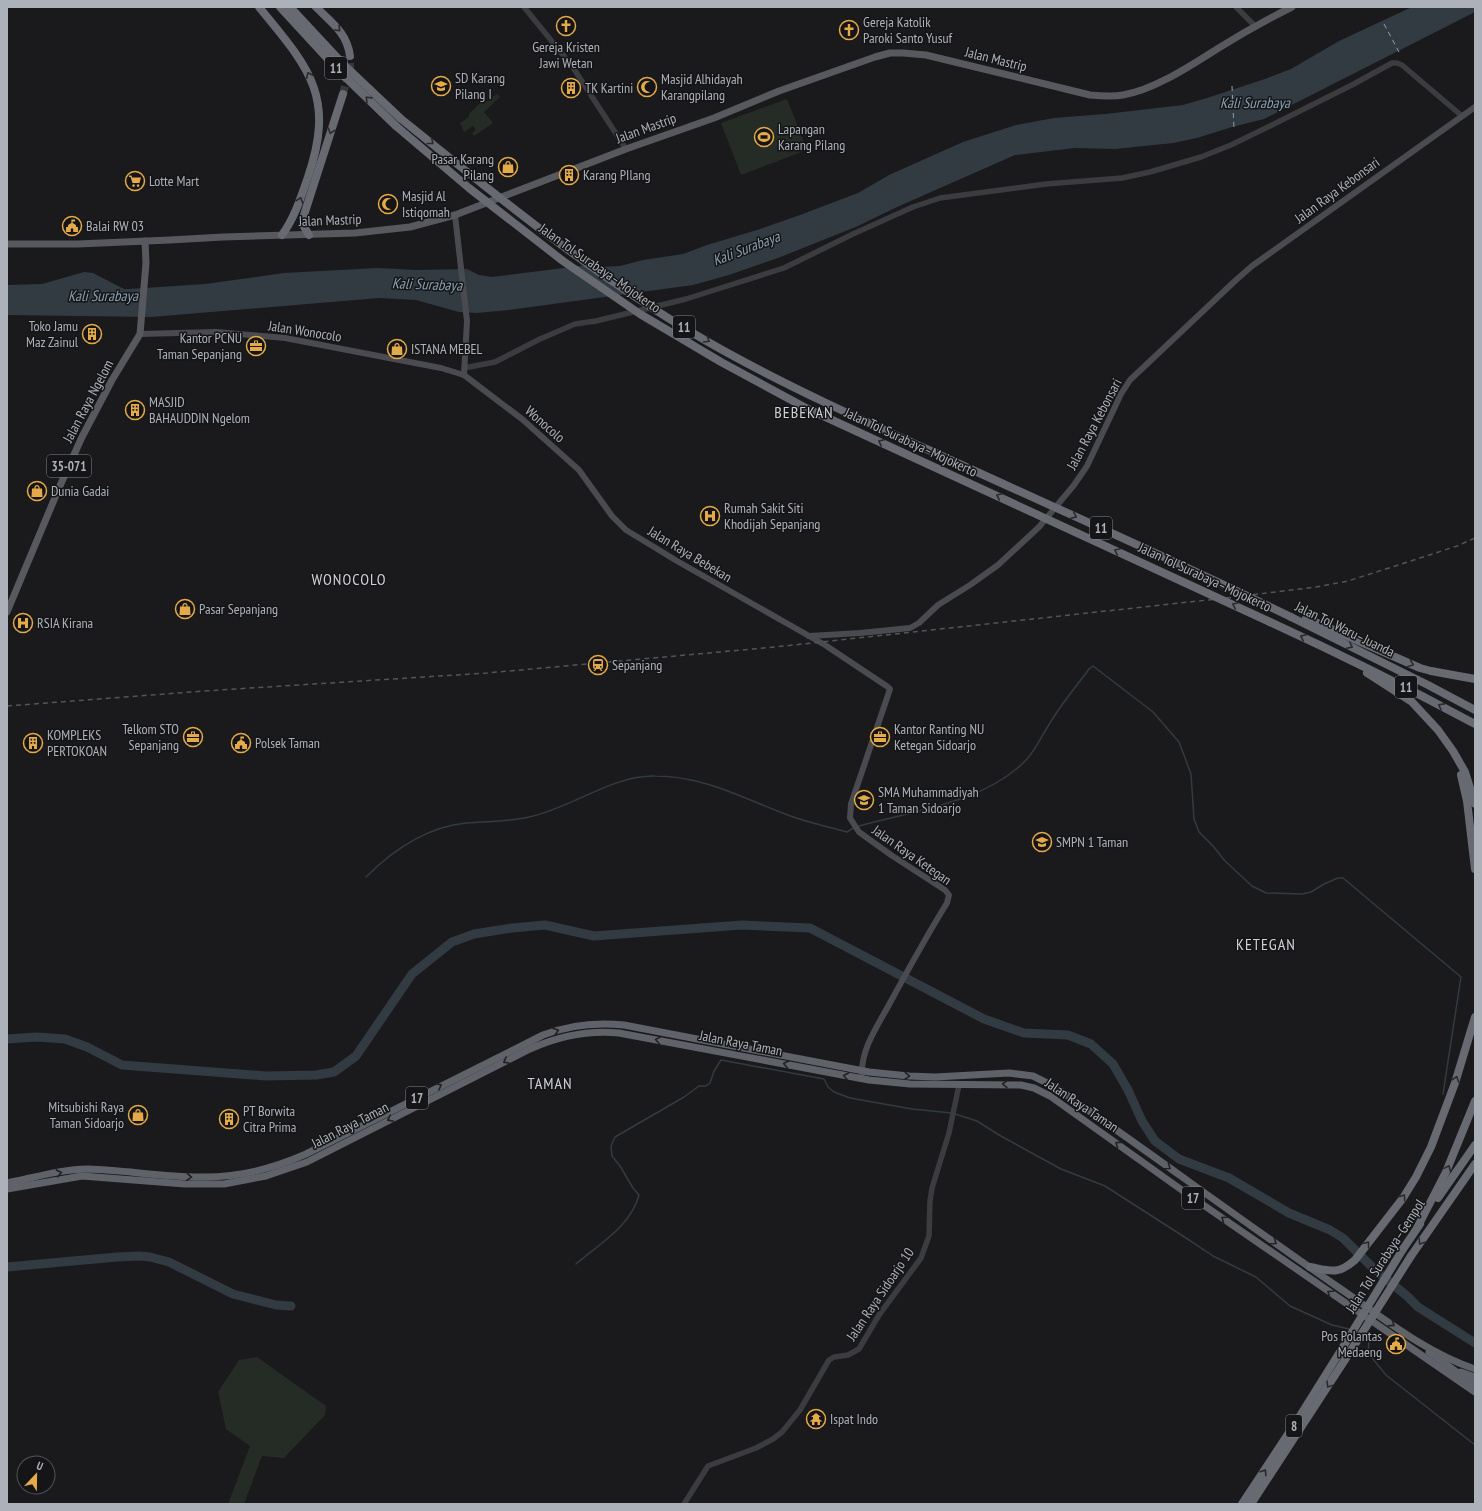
<svg xmlns="http://www.w3.org/2000/svg" width="1482" height="1511" viewBox="0 0 1482 1511" font-family="'PT Sans Narrow',sans-serif">
<style>
.green{fill:#242c25}
.water{fill:#323b41}
.lines{fill:none;stroke-linecap:round;stroke-linejoin:round}
.stream{stroke:#323b41;stroke-width:1.5}
.river{stroke:#323b41;stroke-width:9}
.ferry{stroke:#88a0b2;stroke-width:1;stroke-dasharray:5 4;stroke-linecap:butt}
.motorway-tunnel{stroke:#37383c;stroke-width:8;stroke-dasharray:8 4;stroke-linecap:butt}
.tertiary{stroke:#3b3c40;stroke-width:5.5}
.secondary{stroke:#494b50;stroke-width:6}
.primary{stroke:#57595f;stroke-width:7}
.trunk{stroke:#5f6268;stroke-width:7}
.motorway{stroke:#676a71;stroke-width:8}
.rail{stroke:#525459;stroke-width:1.5;stroke-dasharray:5 4;stroke-linecap:butt}
.motorway-bridge{stroke:#676a71;stroke-width:8}
.oneway{stroke:#2a2a2e}
.oneway2{stroke:#202123}
.labels{text-anchor:middle;dominant-baseline:central;stroke-width:3;stroke-linejoin:round;paint-order:stroke}
.shield{fill:#151517;stroke:#7f8389;stroke-width:1}
.shield-label{font-size:13px;font-weight:bold;fill:#adb2ba}
.poi-label{font-size:14px;fill:#adb2ba;stroke:#151517;text-anchor:start}
.street-label{font-size:14px;fill:#adb2ba;stroke:#151517}
.water-label{font-size:15px;font-style:italic;fill:#88a0b2;stroke:#151517}
.quarter-label{font-size:16px;letter-spacing:1px;fill:#ced1d7;stroke:#151517}
</style>
<rect width="100%" height="100%" fill="#1a1a1c"/>
<g class="green">
<polygon points="497,94 500,97 484,112 493,123 474,136 472,133 476,130 473,126 464,132 460,123 469,117 469,114 481,102 483,104"/>
<polygon points="787,99 807,150 741,175 721,123"/>
<polygon points="257,1357 326,1406 325,1415 284,1458 262,1456 244,1504 228,1504 250,1446 226,1429 218,1392 239,1360"/>
</g>
<polygon class="water" points="1412,7 1475,7 1475,12 1264,119 1232,127 1197,138 1173,143 1115,149 1075,148 1015,155 897,207 858,226 778,258 729,275 693,285 509,310 477,313 459,312 416,300 379,298 151,317 7,315 7,285 42,284 84,272 93,273 124,289 129,289 205,284 284,273 377,268 418,270 467,269 479,275 492,277 587,265 600,267 620,266 643,260 683,254 707,245 757,230 800,215 858,193 889,175 963,142 1016,125 1054,118 1105,114 1183,105 1207,98 1265,79 1291,69 1339,41"/>
<g class="lines">
<g class="stream">
<path d="M859,826C913,811 987,802 1027,759C1036,749 1042,735 1050,723C1061,704 1076,687 1089,669L1093,666L1153,712L1179,742L1191,774L1194,819L1199,832L1213,846L1225,861L1252,886L1266,893L1302,894L1311,892L1324,884L1338,878H1343L1461,977L1443,1094"/>
<path d="M366,877C394,849 426,827 466,823C487,821 509,822 529,817C572,808 612,775 655,776C703,776 743,798 785,814C805,822 826,826 847,832L855,827"/>
<polyline points="955,1114 977,1121 999,1135 1061,1169 1105,1186 1186,1238 1213,1256 1256,1277 1290,1306 1332,1325 1349,1329"/>
<path d="M576,1264C599,1244 631,1226 639,1195L633,1188L620,1166L612,1156L611,1146L615,1137L684,1097L699,1086H706L710,1083L714,1071L721,1060L824,1079L828,1087L834,1092L850,1098L912,1109L952,1113"/>
<polyline points="1363,1337 1369,1341 1368,1353 1386,1375 1475,1445"/>
</g>
<g class="river">
<polyline points="7,1039 37,1037 65,1039 87,1047 122,1065 266,1076 316,1075 334,1072 356,1056 412,974 452,942 474,934 512,928 545,925 594,936 742,925 810,928 984,1019 1024,1033 1068,1035 1091,1044 1113,1064 1128,1090 1142,1121 1155,1141 1179,1159 1229,1178 1289,1213 1330,1230 1343,1238 1374,1269 1407,1296 1418,1307 1475,1343"/>
<polyline points="7,1267 117,1257 139,1256 150,1257 169,1262 233,1294 276,1305 291,1306"/>
</g>
<g class="ferry">
<polyline points="1384,24 1399,52"/>
<polyline points="1232,86 1234,129"/>
</g>
<polyline class="motorway-tunnel" points="343,94 350,67 350,56"/>
<g class="tertiary">
<polyline points="524,7 572,66 626,149"/>
<polyline points="1236,7 1255,26"/>
<polyline points="464,368 495,362 540,339 575,324 596,321 686,299 784,268 853,234 913,207 940,198 1046,184 1122,178 1150,172 1201,157 1231,145 1272,125 1352,85 1392,63 1397,63 1402,65 1462,116"/>
<polyline points="684,1504 708,1466 756,1448 773,1439 782,1432 800,1410 829,1360 834,1357 848,1355 859,1349 879,1315 921,1258 929,1236 930,1201 932,1188 949,1133 959,1085"/>
</g>
<g class="secondary">
<polyline points="455,215 467,321 464,375"/>
<path d="M140,334L216,332L285,338L441,368L464,375L522,419L579,470L612,516L626,530L677,561L825,645L888,687L890,689L889,692L851,804L850,818L859,832L891,855L945,890L949,895L947,903C927,935 909,968 891,1001C879,1024 861,1048 862,1074"/>
<polyline points="809,636 860,633 910,628 919,623 938,605 970,585 998,565 1039,527 1074,485 1087,466 1121,394 1130,380 1236,280 1252,266 1475,107"/>
</g>
<g class="primary">
<path d="M7,244H78L170,240L223,237L355,233L410,227L455,215L626,149L714,118L779,91L875,57L890,53H903L926,55L1090,95C1101,96 1112,97 1123,95C1154,90 1190,66 1217,49C1241,34 1266,20 1292,7"/>
<polyline points="7,612 59,488 82,437 112,380 140,334 146,263 145,241"/>
</g>
<g class="trunk">
<path d="M7,1183C33,1178 61,1169 88,1169C125,1170 162,1177 200,1177C236,1178 272,1169 306,1154L543,1035C569,1025 596,1022 624,1025L869,1072L909,1076L935,1077L1009,1073L1033,1076L1055,1087C1149,1152 1241,1220 1335,1285C1378,1314 1425,1353 1475,1369"/>
<path d="M7,1189L82,1176L185,1184H224L266,1176L307,1162L530,1049C559,1036 587,1030 619,1033L869,1080L910,1084L1021,1085L1034,1088L1050,1096L1186,1193L1475,1392"/>
<polyline points="1429,1352 1475,1385"/>
<polyline points="1461,1372 1475,1377"/>
</g>
<g class="motorway">
<path d="M259,7C308,67 336,95 308,177C301,197 295,217 282,235"/>
<polyline points="280,7 339,71 396,126"/>
<polyline points="290,7 344,65 400,118"/>
<path d="M316,7C332,23 347,33 350,56"/>
<polyline points="309,235 303,225 303,218 343,94"/>
<polyline points="1291,617 1428,685 1475,710"/>
<polyline points="1306,618 1420,668 1431,671 1475,679"/>
<path d="M1270,622C1340,654 1408,688 1475,724"/>
<polyline points="1367,673 1412,702 1438,730 1453,751 1465,772 1475,804"/>
<polyline points="1461,775 1467,801 1475,869"/>
<polyline points="1438,1198 1475,1145"/>
<polyline points="1417,1228 1446,1172 1475,1101"/>
<polyline points="1403,1249 1420,1224"/>
<polyline points="1411,1256 1475,1164"/>
<path d="M1310,1267C1331,1271 1338,1275 1355,1260L1403,1198L1416,1177L1431,1147L1455,1083L1475,1017"/>
<polyline points="1242,1504 1298,1419 1343,1347"/>
<polyline points="1251,1504 1350,1352"/>
</g>
<polyline class="rail" points="7,706 204,691 487,673 775,647 1226,598 1316,587 1348,581 1420,558 1457,546 1475,538"/>
<g class="motorway-bridge">
<path d="M400,118C504,202 609,288 726,352C793,389 862,420 931,451C1051,506 1172,559 1291,617"/>
<polyline points="396,126 469,188 563,261 640,314 721,362 806,408 1270,622"/>
<polyline points="1343,1347 1403,1249"/>
<polyline points="1350,1352 1411,1256"/>
</g>
</g>
<defs><path id="oneway-chevron" d="M-2-3.5L2.5 0L-2 3.5" fill="none" stroke-width="1.6" stroke-linecap="round" stroke-linejoin="round"/></defs>
<g class="oneway">
<use href="#oneway-chevron" transform="translate(338 29) rotate(46)"/>
<use href="#oneway-chevron" transform="translate(309 75) rotate(-115)"/>
<use href="#oneway-chevron" transform="translate(368 99) rotate(-136)"/>
<use href="#oneway-chevron" transform="translate(331 131) rotate(109)"/>
<use href="#oneway-chevron" transform="translate(431 142) rotate(39)"/>
<use href="#oneway-chevron" transform="translate(300 200) rotate(-71)"/>
<use href="#oneway-chevron" transform="translate(707 340) rotate(31)"/>
<use href="#oneway-chevron" transform="translate(881 442) rotate(-155)"/>
<use href="#oneway-chevron" transform="translate(999 496) rotate(-155)"/>
<use href="#oneway-chevron" transform="translate(1074 516) rotate(25)"/>
<use href="#oneway-chevron" transform="translate(1117 551) rotate(-155)"/>
<use href="#oneway-chevron" transform="translate(1235 605) rotate(-155)"/>
<use href="#oneway-chevron" transform="translate(1303 637) rotate(-155)"/>
<use href="#oneway-chevron" transform="translate(1350 646) rotate(26)"/>
<use href="#oneway-chevron" transform="translate(1411 664) rotate(23)"/>
<use href="#oneway-chevron" transform="translate(1441 706) rotate(-151)"/>
<use href="#oneway-chevron" transform="translate(1456 1079) rotate(-71)"/>
<use href="#oneway-chevron" transform="translate(1448 1168) rotate(-66)"/>
<use href="#oneway-chevron" transform="translate(1403 1197) rotate(-55)"/>
<use href="#oneway-chevron" transform="translate(1421 1242) rotate(124)"/>
<use href="#oneway-chevron" transform="translate(1367 1244) rotate(-53)"/>
<use href="#oneway-chevron" transform="translate(1329 1385) rotate(123)"/>
<use href="#oneway-chevron" transform="translate(1264 1472) rotate(-57)"/>
</g>
<g class="oneway2">
<use href="#oneway-chevron" transform="translate(556 1031) rotate(-16)"/>
<use href="#oneway-chevron" transform="translate(658 1040) rotate(-170)"/>
<use href="#oneway-chevron" transform="translate(506 1061) rotate(153)"/>
<use href="#oneway-chevron" transform="translate(786 1064) rotate(-169)"/>
<use href="#oneway-chevron" transform="translate(846 1076) rotate(-169)"/>
<use href="#oneway-chevron" transform="translate(907 1076) rotate(3)"/>
<use href="#oneway-chevron" transform="translate(1005 1084) rotate(-179)"/>
<use href="#oneway-chevron" transform="translate(439 1086) rotate(-27)"/>
<use href="#oneway-chevron" transform="translate(390 1119) rotate(153)"/>
<use href="#oneway-chevron" transform="translate(1118 1144) rotate(-144)"/>
<use href="#oneway-chevron" transform="translate(1168 1167) rotate(35)"/>
<use href="#oneway-chevron" transform="translate(59 1173) rotate(-11)"/>
<use href="#oneway-chevron" transform="translate(189 1177) rotate(4)"/>
<use href="#oneway-chevron" transform="translate(1224 1219) rotate(-145)"/>
<use href="#oneway-chevron" transform="translate(1274 1242) rotate(35)"/>
<use href="#oneway-chevron" transform="translate(1330 1293) rotate(-145)"/>
<use href="#oneway-chevron" transform="translate(1392 1324) rotate(34)"/>
</g>
<defs>
<symbol id="church-ring" viewBox="-11 -11 22 22"><circle r="9.5" fill="#151517" stroke="#e4aa49" stroke-width="1.5"/><path d="M-1.2-6h2.4v3.5h3.3v2.4h-3.3V6h-2.4V-.1h-3.3v-2.4h3.3Z" fill="#e4aa49"/></symbol>
<symbol id="school-ring" viewBox="-11 -11 22 22"><circle r="9.5" fill="#151517" stroke="#e4aa49" stroke-width="1.5"/><path d="M0-5L7-2L0 1L-7-2ZM-4 1L0 2.5L4 1V4Q0 6-4 4Z" fill="#e4aa49"/></symbol>
<symbol id="mosque-ring" viewBox="-11 -11 22 22"><circle r="9.5" fill="#151517" stroke="#e4aa49" stroke-width="1.5"/><path d="M3.5-4.9A6 6 0 1 0 3.5 4.9A5 5 0 1 1 3.5-4.9Z" fill="#e4aa49"/></symbol>
<symbol id="building-ring" viewBox="-11 -11 22 22"><circle r="9.5" fill="#151517" stroke="#e4aa49" stroke-width="1.5"/><path d="M-4-6H4V6H1V3H-1V6H-4ZM-2.5-4.3h1.7v1.8h-1.7ZM.8-4.3h1.7v1.8H.8ZM-2.5-1h1.7V.8h-1.7ZM.8-1h1.7V.8H.8Z" fill="#e4aa49"/></symbol>
<symbol id="stadium-ring" viewBox="-11 -11 22 22"><circle r="9.5" fill="#151517" stroke="#e4aa49" stroke-width="1.5"/><path d="M0-5a6.5 5 0 1 0 0 10a6.5 5 0 1 0 0-10ZM-3.5-1.8h7v3.6h-7Z" fill="#e4aa49"/></symbol>
<symbol id="shop-ring" viewBox="-11 -11 22 22"><circle r="9.5" fill="#151517" stroke="#e4aa49" stroke-width="1.5"/><path d="M-5-2.5h2.3a2.7 3.5 0 0 1 5.4 0H5L5.5 6h-11ZM-1.5-2.5h3a1.5 2.3 0 0 0-3 0Z" fill="#e4aa49"/></symbol>
<symbol id="supermarket-ring" viewBox="-11 -11 22 22"><circle r="9.5" fill="#151517" stroke="#e4aa49" stroke-width="1.5"/><path d="M-6-5.5h2.5l.6 2H6L4.5 2H-2.5L-4.4-4H-6ZM-1.5 3.2a1.3 1.3 0 1 0 .1 0ZM3 3.2a1.3 1.3 0 1 0 .1 0Z" fill="#e4aa49"/></symbol>
<symbol id="civic-ring" viewBox="-11 -11 22 22"><circle r="9.5" fill="#151517" stroke="#e4aa49" stroke-width="1.5"/><path d="M-.6-6.5H3V-4.5H.6V-3L4-1V1h2V6H-6V1h2V-1L-.6-3ZM-1.2 2.5V6h2.4V2.5Z" fill="#e4aa49"/></symbol>
<symbol id="office-ring" viewBox="-11 -11 22 22"><circle r="9.5" fill="#151517" stroke="#e4aa49" stroke-width="1.5"/><path d="M-6-3h4V-5.5h4V-3h4V5H-6ZM-1-4.5V-3h2v-1.5ZM-6 0V1H6V0Z" fill="#e4aa49"/></symbol>
<symbol id="hospital-ring" viewBox="-11 -11 22 22"><circle r="9.5" fill="#151517" stroke="#e4aa49" stroke-width="1.5"/><path d="M-5-5h3v3.5h4V-5h3V5h-3V1.5h-4V5h-3Z" fill="#e4aa49"/></symbol>
<symbol id="station-ring" viewBox="-11 -11 22 22"><circle r="9.5" fill="#151517" stroke="#e4aa49" stroke-width="1.5"/><path d="M-3-6H3Q5-6 5-4V2Q5 4 3 4L4.5 6H3L1.5 4h-3L-3 6H-4.5L-3 4Q-5 4-5 2V-4Q-5-6-3-6ZM-3.5-4v3h7v-3ZM-3.5 1v1.5H-2V1ZM2 1v1.5H3.5V1Z" fill="#e4aa49"/></symbol>
<symbol id="temple-ring" viewBox="-11 -11 22 22"><circle r="9.5" fill="#151517" stroke="#e4aa49" stroke-width="1.5"/><path d="M0-6L5-2H3V0L6.5 2.5H4V6H1.5V3h-3V6H-4V2.5H-6.5L-3 0V-2H-5Z" fill="#e4aa49"/></symbol>
</defs>
<g fill-rule="evenodd">
<use href="#church-ring" x="555" y="15" width="22" height="22"/>
<use href="#church-ring" x="838" y="19" width="22" height="22"/>
<use href="#school-ring" x="430" y="75" width="22" height="22"/>
<use href="#mosque-ring" x="636" y="76" width="22" height="22"/>
<use href="#building-ring" x="560" y="77" width="22" height="22"/>
<use href="#stadium-ring" x="753" y="126" width="22" height="22"/>
<use href="#shop-ring" x="497" y="156" width="22" height="22"/>
<use href="#building-ring" x="558" y="164" width="22" height="22"/>
<use href="#supermarket-ring" x="124" y="170" width="22" height="22"/>
<use href="#mosque-ring" x="377" y="193" width="22" height="22"/>
<use href="#civic-ring" x="61" y="215" width="22" height="22"/>
<use href="#building-ring" x="81" y="323" width="22" height="22"/>
<use href="#office-ring" x="245" y="335" width="22" height="22"/>
<use href="#shop-ring" x="386" y="338" width="22" height="22"/>
<use href="#building-ring" x="124" y="399" width="22" height="22"/>
<use href="#shop-ring" x="26" y="480" width="22" height="22"/>
<use href="#hospital-ring" x="699" y="505" width="22" height="22"/>
<use href="#shop-ring" x="174" y="598" width="22" height="22"/>
<use href="#hospital-ring" x="12" y="612" width="22" height="22"/>
<use href="#station-ring" x="587" y="654" width="22" height="22"/>
<use href="#office-ring" x="182" y="726" width="22" height="22"/>
<use href="#office-ring" x="869" y="726" width="22" height="22"/>
<use href="#building-ring" x="22" y="732" width="22" height="22"/>
<use href="#civic-ring" x="230" y="732" width="22" height="22"/>
<use href="#school-ring" x="853" y="789" width="22" height="22"/>
<use href="#school-ring" x="1031" y="831" width="22" height="22"/>
<use href="#shop-ring" x="127" y="1104" width="22" height="22"/>
<use href="#building-ring" x="218" y="1108" width="22" height="22"/>
<use href="#civic-ring" x="1385" y="1333" width="22" height="22"/>
<use href="#temple-ring" x="805" y="1408" width="22" height="22"/>
</g>
<g class="labels">
<g class="shield">
<rect x="325" y="57" width="22" height="22" rx="3"/>
<rect x="673" y="316" width="22" height="22" rx="3"/>
<rect x="47" y="455" width="44" height="22" rx="3"/>
<rect x="1090" y="517" width="22" height="22" rx="3"/>
<rect x="1395" y="676" width="22" height="22" rx="3"/>
<rect x="406" y="1087" width="22" height="22" rx="3"/>
<rect x="1182" y="1187" width="22" height="22" rx="3"/>
<rect x="1286" y="1415" width="16" height="22" rx="3"/>
</g>
<g class="shield-label">
<text x="336" y="68">11</text>
<text x="684" y="327">11</text>
<text x="69" y="466">35-071</text>
<text x="1101" y="528">11</text>
<text x="1406" y="687">11</text>
<text x="417" y="1098">17</text>
<text x="1193" y="1198">17</text>
<text x="1294" y="1426">8</text>
</g>
<g class="poi-label">
<text x="863" y="22">Gereja Katolik<tspan x="863" dy="16">Paroki Santo Yusuf</tspan></text>
<text x="566" y="47" text-anchor="middle">Gereja Kristen<tspan x="566" dy="16">Jawi Wetan</tspan></text>
<text x="455" y="78">SD Karang<tspan x="455" dy="16">Pilang I</tspan></text>
<text x="661" y="79">Masjid Alhidayah<tspan x="661" dy="16">Karangpilang</tspan></text>
<text x="585" y="88">TK Kartini</text>
<text x="778" y="129">Lapangan<tspan x="778" dy="16">Karang Pilang</tspan></text>
<text x="494" y="159" text-anchor="end">Pasar Karang<tspan x="494" dy="16">Pilang</tspan></text>
<text x="583" y="175">Karang PIlang</text>
<text x="149" y="181">Lotte Mart</text>
<text x="402" y="196">Masjid Al<tspan x="402" dy="16">Istiqomah</tspan></text>
<text x="86" y="226">Balai RW 03</text>
<text x="78" y="326" text-anchor="end">Toko Jamu<tspan x="78" dy="16">Maz Zainul</tspan></text>
<text x="242" y="338" text-anchor="end">Kantor PCNU<tspan x="242" dy="16">Taman Sepanjang</tspan></text>
<text x="411" y="349">ISTANA MEBEL</text>
<text x="149" y="402">MASJID<tspan x="149" dy="16">BAHAUDDIN Ngelom</tspan></text>
<text x="51" y="491">Dunia Gadai</text>
<text x="724" y="508">Rumah Sakit Siti<tspan x="724" dy="16">Khodijah Sepanjang</tspan></text>
<text x="199" y="609">Pasar Sepanjang</text>
<text x="37" y="623">RSIA Kirana</text>
<text x="612" y="665">Sepanjang</text>
<text x="179" y="729" text-anchor="end">Telkom STO<tspan x="179" dy="16">Sepanjang</tspan></text>
<text x="894" y="729">Kantor Ranting NU<tspan x="894" dy="16">Ketegan Sidoarjo</tspan></text>
<text x="47" y="735">KOMPLEKS<tspan x="47" dy="16">PERTOKOAN</tspan></text>
<text x="255" y="743">Polsek Taman</text>
<text x="878" y="792">SMA Muhammadiyah<tspan x="878" dy="16">1 Taman Sidoarjo</tspan></text>
<text x="1056" y="842">SMPN 1 Taman</text>
<text x="124" y="1107" text-anchor="end">Mitsubishi Raya<tspan x="124" dy="16">Taman Sidoarjo</tspan></text>
<text x="243" y="1111">PT Borwita<tspan x="243" dy="16">Citra Prima</tspan></text>
<text x="1382" y="1336" text-anchor="end">Pos Polantas<tspan x="1382" dy="16">Medaeng</tspan></text>
<text x="830" y="1419">Ispat Indo</text>
</g>
<g class="street-label">
<text transform="translate(996 59) rotate(14)">Jalan Mastrip</text>
<text transform="translate(646 128) rotate(-20)">Jalan Mastrip</text>
<text transform="translate(1337 190) rotate(-36)">Jalan Raya Kebonsari</text>
<text transform="translate(330 220) rotate(-2)">Jalan Mastrip</text>
<text transform="translate(600 268) rotate(35)">Jalan Tol Surabaya–Mojokerto</text>
<text transform="translate(305 331) rotate(9)">Jalan Wonocolo</text>
<text transform="translate(88 401) rotate(-62)">Jalan Raya Ngelom</text>
<text transform="translate(545 424) rotate(41)">Wonocolo</text>
<text transform="translate(1094 424) rotate(-62)">Jalan Raya Kebonsari</text>
<text transform="translate(911 442) rotate(25)">Jalan Tol Surabaya–Mojokerto</text>
<text transform="translate(690 554) rotate(31)">Jalan Raya Bebekan</text>
<text transform="translate(1205 577) rotate(25)">Jalan Tol Surabaya–Mojokerto</text>
<text transform="translate(1345 629) rotate(26)">Jalan Tol Waru–Juanda</text>
<text transform="translate(912 855) rotate(35)">Jalan Raya Ketegan</text>
<text transform="translate(741 1043) rotate(11)">Jalan Raya Taman</text>
<text transform="translate(1082 1105) rotate(34)">Jalan Raya Taman</text>
<text transform="translate(350 1125) rotate(-27)">Jalan Raya Taman</text>
<text transform="translate(1385 1256) rotate(-57)">Jalan Tol Surabaya–Gempol</text>
<text transform="translate(880 1294) rotate(-56)">Jalan Raya Sidoarjo 10</text>
</g>
<g class="water-label">
<text x="1255" y="102">Kali Surabaya</text>
<text transform="translate(746 248) rotate(-21)">Kali Surabaya</text>
<text transform="translate(427 284) rotate(2)">Kali Surabaya</text>
<text x="103" y="295">Kali Surabaya</text>
</g>
<g class="quarter-label">
<text x="804" y="412">BEBEKAN</text>
<text x="349" y="579">WONOCOLO</text>
<text x="1266" y="944">KETEGAN</text>
<text x="550" y="1083">TAMAN</text>
</g>
</g>
<rect width="1482" height="1511" fill="none" stroke="#adb2ba" stroke-width="16"/>
<g transform="translate(36 1475) rotate(22)"><circle r="19" fill="#151517" stroke="#525458"/>
<path d="M0-3L7 15L0 10L-7 15Z" fill="#e4aa49"/>
<text y="-6" font-size="11" font-weight="bold" text-anchor="middle" fill="#adb2ba">U</text>
</g>
</svg>
